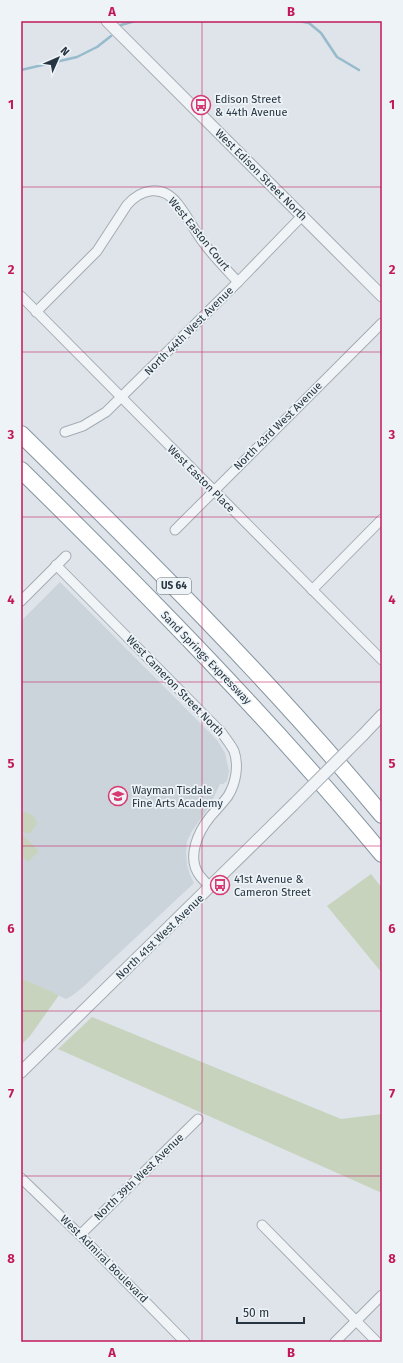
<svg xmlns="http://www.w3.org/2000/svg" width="403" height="1363" viewBox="0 0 403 1363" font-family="'Fira Sans',sans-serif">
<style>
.built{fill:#ccd4db}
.green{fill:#c8d3be}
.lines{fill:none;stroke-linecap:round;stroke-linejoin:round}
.stream{stroke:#96bbcc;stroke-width:2.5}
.minor-casing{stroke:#a3acb3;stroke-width:11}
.tertiary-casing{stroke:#a3acb3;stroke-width:13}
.motorway-casing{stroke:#8495a0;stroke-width:18}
.minor{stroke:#f1f4f7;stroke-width:9}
.tertiary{stroke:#f1f4f7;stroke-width:11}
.motorway{stroke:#fff;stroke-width:16}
.tertiary-bridge-casing{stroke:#a3acb3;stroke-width:13;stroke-linecap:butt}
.tertiary-bridge{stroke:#f1f4f7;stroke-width:11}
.grid{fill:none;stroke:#c2185b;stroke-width:1;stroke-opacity:0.55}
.labels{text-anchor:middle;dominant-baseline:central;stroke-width:3.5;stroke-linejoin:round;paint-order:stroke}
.shield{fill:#edf3f6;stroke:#626e77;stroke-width:1}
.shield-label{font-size:10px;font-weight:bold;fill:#263541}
.poi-label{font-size:11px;fill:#263541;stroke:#edf3f6;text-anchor:start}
.street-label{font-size:11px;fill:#263541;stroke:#edf3f6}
.neatline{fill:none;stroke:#c2185b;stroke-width:1.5}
.grid-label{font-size:13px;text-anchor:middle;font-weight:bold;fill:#c2185b}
</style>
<rect width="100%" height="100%" fill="#dee4e9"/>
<polygon class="built" points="60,582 217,740 225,753 229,771 227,781 223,784 220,784 209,807 192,831 187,841 186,853 187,865 190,875 194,883 83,987 73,995 66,999 21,978 21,621"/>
<g class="green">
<path d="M26,812C32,815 37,818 37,824L30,833H25L21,830V813Z"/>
<polygon points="21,833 39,851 28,862 21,856"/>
<polygon points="371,874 382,888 382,973 327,906"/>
<polygon points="21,978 59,995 30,1036 21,1045"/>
<polygon points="92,1017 341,1119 382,1114 382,1193 58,1049"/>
</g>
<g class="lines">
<g class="stream">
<polyline points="299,21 309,23 321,33 337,57 359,70"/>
<polyline points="121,25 135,21"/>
<polyline points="21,70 77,57 97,47 111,36"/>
</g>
<defs>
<g id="minor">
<polyline points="21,296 382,660"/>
<path d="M36,312L97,251L127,205C141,189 162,184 177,203C187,215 194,230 203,242C213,256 226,269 238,282"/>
<polyline points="65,432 83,426 106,412 238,282 302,216"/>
<polyline points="175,530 382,323"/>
<path d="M56,565L222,733C226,739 231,745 234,751C239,765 236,783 228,796C223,803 216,810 210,817C198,832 186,858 200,876C203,880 207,884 211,887"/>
<polyline points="312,590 382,519"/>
<polyline points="21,601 66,556"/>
<polyline points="21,1178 80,1235 185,1342"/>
<polyline points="262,1225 377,1342"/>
<polyline points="80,1235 198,1119"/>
<polyline points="335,1342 382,1295"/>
</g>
<g id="tertiary">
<polyline points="107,21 382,296"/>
<polyline points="363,735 382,715"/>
<polyline points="21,1072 294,804"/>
</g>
<g id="motorway">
<path d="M21,434C146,557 270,680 382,815"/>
<path d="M21,470C146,593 270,719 382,854"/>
</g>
</defs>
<use href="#minor" class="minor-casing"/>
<use href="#tertiary" class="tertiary-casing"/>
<use href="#motorway" class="motorway-casing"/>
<use href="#minor" class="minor"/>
<use href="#tertiary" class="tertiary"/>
<use href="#motorway" class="motorway"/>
<defs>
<polyline id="tertiary-bridge" points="294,804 363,735"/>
</defs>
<use href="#tertiary-bridge" class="tertiary-bridge-casing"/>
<use href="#tertiary-bridge" class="tertiary-bridge"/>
</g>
<path class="grid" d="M202,21V1342M21,187H382M21,352H382M21,517H382M21,682H382M21,846H382M21,1011H382M21,1176H382"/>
<defs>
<symbol id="bus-ring" viewBox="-11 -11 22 22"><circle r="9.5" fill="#edf3f6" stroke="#d83971" stroke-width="1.5"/><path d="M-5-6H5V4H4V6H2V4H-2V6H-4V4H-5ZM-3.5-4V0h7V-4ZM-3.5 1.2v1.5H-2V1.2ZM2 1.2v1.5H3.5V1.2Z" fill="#d83971"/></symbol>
<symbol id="school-ring" viewBox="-11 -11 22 22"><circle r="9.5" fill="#edf3f6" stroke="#d83971" stroke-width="1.5"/><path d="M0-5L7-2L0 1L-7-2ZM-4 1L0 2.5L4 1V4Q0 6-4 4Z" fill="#d83971"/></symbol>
</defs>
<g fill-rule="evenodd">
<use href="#bus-ring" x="190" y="94" width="22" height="22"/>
<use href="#school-ring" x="107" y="785" width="22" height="22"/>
<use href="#bus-ring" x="209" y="874" width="22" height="22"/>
</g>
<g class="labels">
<rect class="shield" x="157" y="578" width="34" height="16" rx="3"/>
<g class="shield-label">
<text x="174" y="586">US 64</text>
</g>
<g class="poi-label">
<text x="215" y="99">Edison Street<tspan x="215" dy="13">&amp; 44th Avenue</tspan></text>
<text x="132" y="790">Wayman Tisdale<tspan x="132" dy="13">Fine Arts Academy</tspan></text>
<text x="234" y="879">41st Avenue &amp;<tspan x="234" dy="13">Cameron Street</tspan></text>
</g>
<g class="street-label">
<text transform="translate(261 175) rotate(45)">West Edison Street North</text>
<text transform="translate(199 234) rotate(51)">West Easton Court</text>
<text transform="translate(189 331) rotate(-45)">North 44th West Avenue</text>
<text transform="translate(278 426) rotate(-45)">North 43rd West Avenue</text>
<text transform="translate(201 479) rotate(45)">West Easton Place</text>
<text transform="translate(206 658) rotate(46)">Sand Springs Expressway</text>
<text transform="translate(175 686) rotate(46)">West Cameron Street North</text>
<text transform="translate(160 937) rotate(-44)">North 41st West Avenue</text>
<text transform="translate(139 1177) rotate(-44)">North 39th West Avenue</text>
<text transform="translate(104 1259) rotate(45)">West Admiral Boulevard</text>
</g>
</g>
<rect width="403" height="1363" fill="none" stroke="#edf3f6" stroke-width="44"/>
<g transform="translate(58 58) rotate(45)" stroke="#edf3f6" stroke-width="3" paint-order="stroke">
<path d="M0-3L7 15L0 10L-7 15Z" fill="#263541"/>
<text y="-6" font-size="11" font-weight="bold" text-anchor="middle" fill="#263541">N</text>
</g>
<path d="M237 1317v6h67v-6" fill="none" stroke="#263541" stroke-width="2"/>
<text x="243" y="1317" font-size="12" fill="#263541" stroke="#edf3f6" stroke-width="3" paint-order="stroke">50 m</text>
<rect x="22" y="22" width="359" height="1319" class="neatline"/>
<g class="grid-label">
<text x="112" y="16">A</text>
<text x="291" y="16">B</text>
<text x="11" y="109">1</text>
<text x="392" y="109">1</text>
<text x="11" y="274">2</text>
<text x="392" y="274">2</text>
<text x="11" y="439">3</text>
<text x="392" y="439">3</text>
<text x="11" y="604">4</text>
<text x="392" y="604">4</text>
<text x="11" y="768">5</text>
<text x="392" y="768">5</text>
<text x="11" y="933">6</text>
<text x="392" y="933">6</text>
<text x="11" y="1098">7</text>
<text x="392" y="1098">7</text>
<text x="11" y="1263">8</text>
<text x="392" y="1263">8</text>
<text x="112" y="1357">A</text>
<text x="291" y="1357">B</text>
</g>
</svg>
